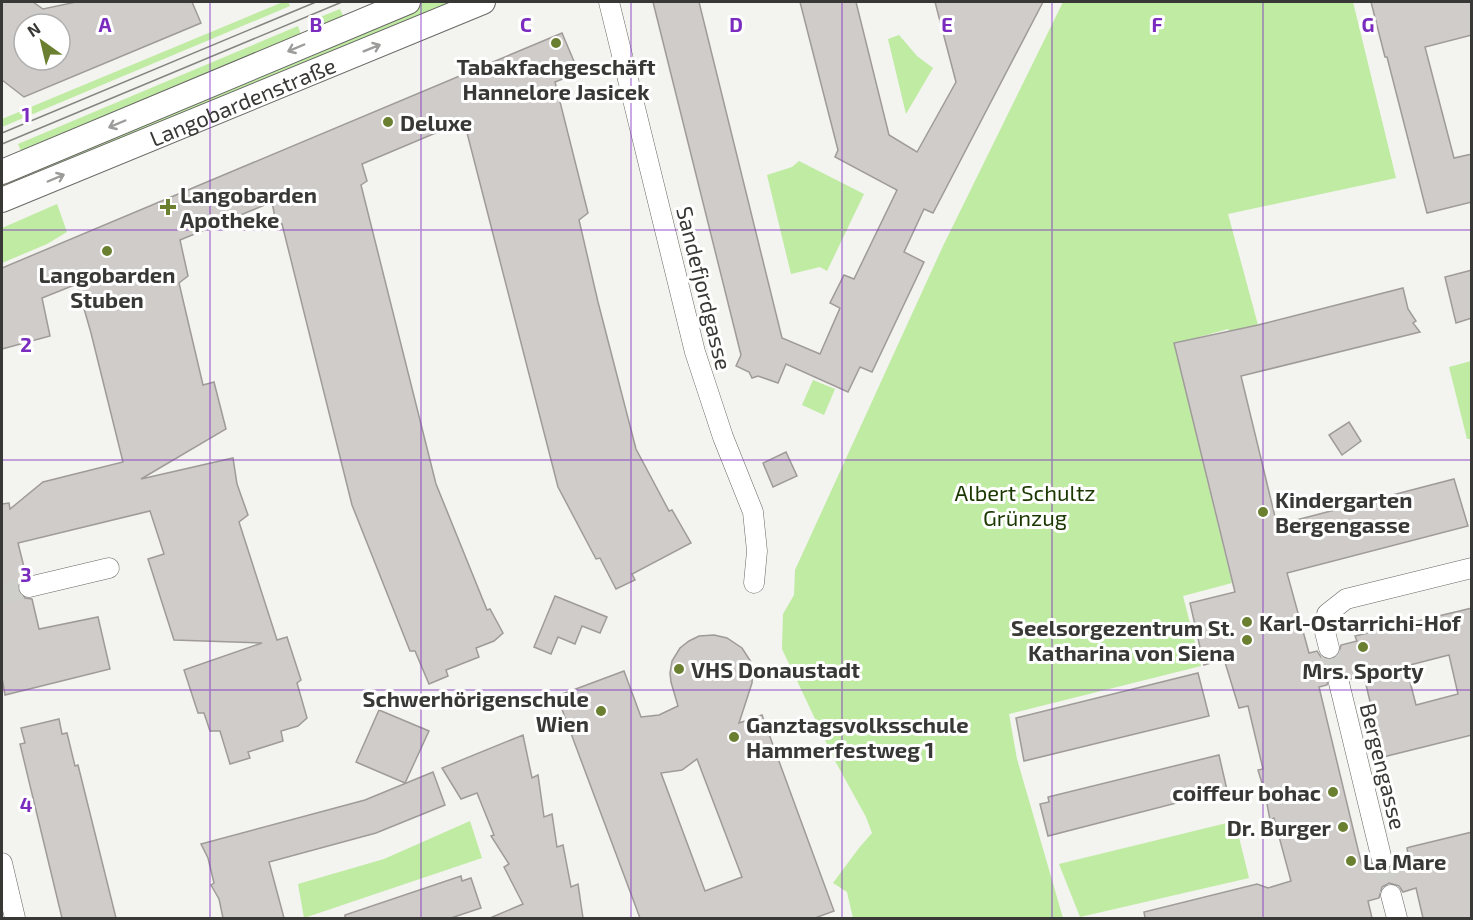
<svg xmlns="http://www.w3.org/2000/svg" width="1473" height="920" viewBox="0 0 1473 920" font-family="'Exo 2',sans-serif">
<style>
.green{fill:#bfeba2}
.building{fill:#d0ccca;stroke:#9f9b99;stroke-width:1.5;fill-rule:evenodd}
.lines{fill:none;stroke-linecap:round;stroke-linejoin:round}
.minor-tunnel{stroke:#cececa;stroke-width:20;stroke-dasharray:20 10;stroke-linecap:butt}
.minor-casing{stroke:#686764;stroke-width:21}
.tertiary-casing{stroke:#686764;stroke-width:26}
.minor{stroke:#fff;stroke-width:20}
.tertiary{stroke:#fff;stroke-width:24}
.tram{stroke:#848481;stroke-width:1.5}
.oneway{stroke:#9c9c9a}
.grid{fill:none;stroke:#7b2cbf;stroke-width:1.5;stroke-opacity:0.55}
.poi-dot{fill:#6a7f2f;stroke:#fff;stroke-width:2}
.labels{text-anchor:middle;dominant-baseline:central;stroke-width:6;stroke-linejoin:round;paint-order:stroke}
.poi-label{font-size:22px;font-weight:bold;fill:#383836;stroke:#fff;text-anchor:start}
.street-label{font-size:22px;fill:#383836;stroke:#fff}
.park-label{font-size:22px;fill:#1a3700;stroke:#fff}
.grid-label{font-size:20px;text-anchor:middle;font-weight:bold;fill:#7b2cbf;stroke:#fff;stroke-width:6;stroke-linejoin:round;paint-order:stroke}
</style>
<rect width="100%" height="100%" fill="#f3f3ef"/>
<g class="green">
<polygon points="283,2 288,2 290,6 2,127 2,119"/>
<polygon points="421,2 461,2 2,193 2,185 33,165"/>
<polygon points="1063,2 1353,2 1396,178 1228,214 1258,325 1230,332 1228,329 1174,344 1232,583 1183,596 1201,666 1009,714 1017,759 1063,918 853,918 847,892 833,883 859,848 872,833 866,817 834,759 782,649 783,614 794,595 795,570 943,246"/>
<polygon points="340,9 345,20 315,33 310,21"/>
<polygon points="298,26 302,38 21,151 18,144"/>
<polygon points="899,35 917,56 933,68 906,114 888,39"/>
<polygon points="799,161 864,194 827,271 820,267 791,274 767,175 792,167"/>
<polygon points="57,204 67,232 47,244 2,263 2,228"/>
<polygon points="1471,361 1471,439 1467,439 1449,367"/>
<polygon points="813,380 835,389 824,415 802,405"/>
<polygon points="470,821 482,858 304,918 298,884 384,859"/>
<polygon points="1235,821 1249,878 1080,917 1059,864"/>
</g>
<g class="building">
<path d="M2,2H33L43,9L76,2H192L201,23L24,97L2,80ZM24,24H60V60H24Z"/>
<polygon points="653,2 699,2 782,338 820,354 840,308 830,303 844,275 854,279 897,190 835,157 838,150 800,2 856,2 889,135 917,152 956,82 935,2 1043,2 933,213 924,209 904,252 924,262 872,372 860,367 848,392 786,364 778,383 758,376 752,378 749,372 736,366 741,355"/>
<polygon points="1371,2 1472,2 1472,35 1425,47 1454,158 1472,154 1472,202 1427,213 1387,57 1385,57"/>
<polygon points="562,33 576,66 567,70 570,76 555,82 588,213 579,220 598,302 636,449 669,511 672,510 691,543 632,574 635,580 616,589 600,558 596,559 558,487 464,121 362,164 367,181 361,185 436,484 487,610 490,609 503,633 494,641 476,648 479,657 446,670 448,676 429,684 415,651 410,651 352,505 282,224 276,223 272,202 180,240 188,276 179,283 203,385 214,382 226,429 141,479 233,458 237,484 248,515 239,522 277,640 287,637 301,680 297,683 307,718 298,726 281,731 283,741 248,752 250,758 230,764 220,731 210,731 204,713 198,713 184,670 262,643 174,640 148,559 164,554 150,511 18,543 26,575 18,583 18,590 25,598 32,599 39,629 98,617 110,669 5,695 2,678 2,504 9,503 10,509 43,482 123,462 91,333 77,284 42,298 50,336 2,349 2,268"/>
<polygon points="1472,270 1472,318 1456,323 1445,277"/>
<path d="M1403,288L1408,309L1416,321L1413,323L1420,332L1241,376L1277,525L1454,479L1468,526L1287,573L1309,653L1317,651L1321,657L1326,660L1332,659L1338,656L1341,645L1357,641L1355,636L1472,608V735L1383,757L1364,676L1350,679L1343,672H1336L1328,679L1327,685L1319,687L1362,866L1371,863L1378,871H1385L1393,864L1394,857L1408,854L1407,848L1410,847L1472,832V918H1423L1416,888L1403,892L1399,886L1389,883L1382,887L1379,898L1368,901L1372,918H1145L1144,912L1257,884L1268,888L1291,881L1274,818L1270,820L1265,793L1258,770L1263,769L1248,706L1239,708L1224,659L1204,665L1190,603L1235,592L1174,343L1258,325ZM1449,655L1458,694L1416,705L1406,666Z"/>
<polygon points="1349,422 1361,441 1342,455 1329,435"/>
<polygon points="786,452 797,476 773,487 763,463"/>
<polygon points="555,596 607,617 600,633 582,626 575,644 558,637 551,654 534,647"/>
<path d="M714,635L727,638L742,648L753,665L752,683L739,723L762,715L834,911L815,918H640L557,696L624,671L641,717L659,715L678,706L671,682L670,673L672,661L680,648L689,641L699,636ZM697,759L742,877L705,891L661,773L682,770Z"/>
<polygon points="1198,673 1209,716 1024,761 1016,718"/>
<polygon points="379,710 429,731 405,783 356,762"/>
<polygon points="59,719 62,734 67,733 75,766 78,765 116,918 62,918 20,744 25,743 21,728"/>
<polygon points="523,735 532,778 538,775 544,817 552,814 557,847 563,845 571,887 578,884 583,918 490,918 523,904 504,867 509,864 491,836 494,835 477,793 461,799 442,768"/>
<polygon points="1219,755 1227,790 1048,836 1040,804 1049,802 1048,797"/>
<polygon points="433,772 445,805 376,833 269,862 284,918 223,918 219,899 211,885 214,883 208,858 201,844 365,800"/>
<polygon points="461,876 462,881 471,878 481,908 451,918 345,918 345,915"/>
</g>
<g class="lines">
<g class="minor-tunnel">
<polyline points="2,594 29,587"/>
<polyline points="1329,648 1339,683"/>
<polyline points="1382,860 1391,895"/>
</g>
<defs>
<g id="minor">
<polyline points="609,2 695,352 723,437 753,512 757,551 754,583"/>
<polyline points="29,587 109,568"/>
<polyline points="1329,648 1325,632 1327,614 1346,599 1472,568"/>
<polyline points="1339,683 1382,860"/>
<polyline points="2,863 15,918"/>
<polyline points="1391,895 1397,918"/>
</g>
<g id="tertiary">
<polyline points="2,172 408,2"/>
<path id="s1" d="M2,200L483,2"/>
</g>
</defs>
<use href="#minor" class="minor-casing"/>
<use href="#tertiary" class="tertiary-casing"/>
<use href="#minor" class="minor"/>
<use href="#tertiary" class="tertiary"/>
<g class="tram">
<polyline points="2,133 316,2"/>
<polyline points="2,144 342,2"/>
</g>
</g>
<defs><path id="oneway-shaft" d="M-6 0H5M1.5-3L5.5 0L1.5 3" fill="none" stroke-width="1.6" stroke-linecap="round" stroke-linejoin="round" transform="scale(1.5)"/></defs>
<g class="oneway">
<use href="#oneway-shaft" transform="translate(296 48) rotate(157)"/>
<use href="#oneway-shaft" transform="translate(372 48) rotate(-22)"/>
<use href="#oneway-shaft" transform="translate(117 124) rotate(157)"/>
<use href="#oneway-shaft" transform="translate(56 178) rotate(-23)"/>
</g>
<path class="grid" d="M210,2V918M421,2V918M631,2V918M842,2V918M1052,2V918M1263,2V918M2,230H1472M2,460H1472M2,690H1472"/>
<g class="poi-dot">
<circle cx="556" cy="43" r="6"/>
<circle cx="388" cy="122" r="6"/>
<path d="M165 198h6v6h6v6h-6v6h-6v-6h-6v-6h6z"/>
<circle cx="107" cy="251" r="6"/>
<circle cx="1263" cy="512" r="6"/>
<circle cx="1247" cy="622" r="6"/>
<circle cx="1247" cy="640" r="6"/>
<circle cx="1363" cy="647" r="6"/>
<circle cx="679" cy="669" r="6"/>
<circle cx="601" cy="711" r="6"/>
<circle cx="734" cy="737" r="6"/>
<circle cx="1333" cy="792" r="6"/>
<circle cx="1343" cy="827" r="6"/>
<circle cx="1351" cy="861" r="6"/>
</g>
<g class="labels">
<g class="poi-label">
<text x="556" y="66" text-anchor="middle">Tabakfachgeschäft<tspan x="556" dy="25">Hannelore Jasicek</tspan></text>
<text x="400" y="122">Deluxe</text>
<text x="180" y="194">Langobarden<tspan x="180" dy="25">Apotheke</tspan></text>
<text x="107" y="274" text-anchor="middle">Langobarden<tspan x="107" dy="25">Stuben</tspan></text>
<text x="1275" y="499">Kindergarten<tspan x="1275" dy="25">Bergengasse</tspan></text>
<text x="1259" y="622">Karl-Ostarrichi-Hof</text>
<text x="1235" y="627" text-anchor="end">Seelsorgezentrum St.<tspan x="1235" dy="25">Katharina von Siena</tspan></text>
<text x="691" y="669">VHS Donaustadt</text>
<text x="1363" y="670" text-anchor="middle">Mrs. Sporty</text>
<text x="589" y="698" text-anchor="end">Schwerhörigenschule<tspan x="589" dy="25">Wien</tspan></text>
<text x="746" y="724">Ganztagsvolksschule<tspan x="746" dy="25">Hammerfestweg 1</tspan></text>
<text x="1321" y="792" text-anchor="end">coiffeur bohac</text>
<text x="1331" y="827" text-anchor="end">Dr. Burger</text>
<text x="1363" y="861">La Mare</text>
</g>
<g class="street-label">
<text stroke="none"><textPath href="#s1" startOffset="260">Langobardenstraße</textPath></text>
<text transform="translate(705 288) rotate(76)">Sandefjordgasse</text>
<text transform="translate(1384 766) rotate(76)">Bergengasse</text>
</g>
<g class="park-label">
<text x="1025" y="492">Albert Schultz<tspan x="1025" dy="25">Grünzug</tspan></text>
</g>
</g>
<g class="grid-label">
<text x="105" y="32">A</text>
<text x="316" y="32">B</text>
<text x="526" y="32">C</text>
<text x="736" y="32">D</text>
<text x="947" y="32">E</text>
<text x="1157" y="32">F</text>
<text x="1368" y="32">G</text>
<text x="26" y="122">1</text>
<text x="26" y="352">2</text>
<text x="26" y="582">3</text>
<text x="26" y="812">4</text>
</g>
<rect width="1473" height="920" fill="none" stroke="#383836" stroke-width="6"/>
<g transform="translate(42 42) rotate(326)"><circle r="28" fill="#ffffff" stroke="#afafaf" stroke-width="1.5"/>
<path d="M0-4.5L10 22L0 15L-10 22Z" fill="#6a7f2f"/>
<text y="-9" font-size="16" font-weight="bold" text-anchor="middle" fill="#383836">N</text>
</g>
</svg>
